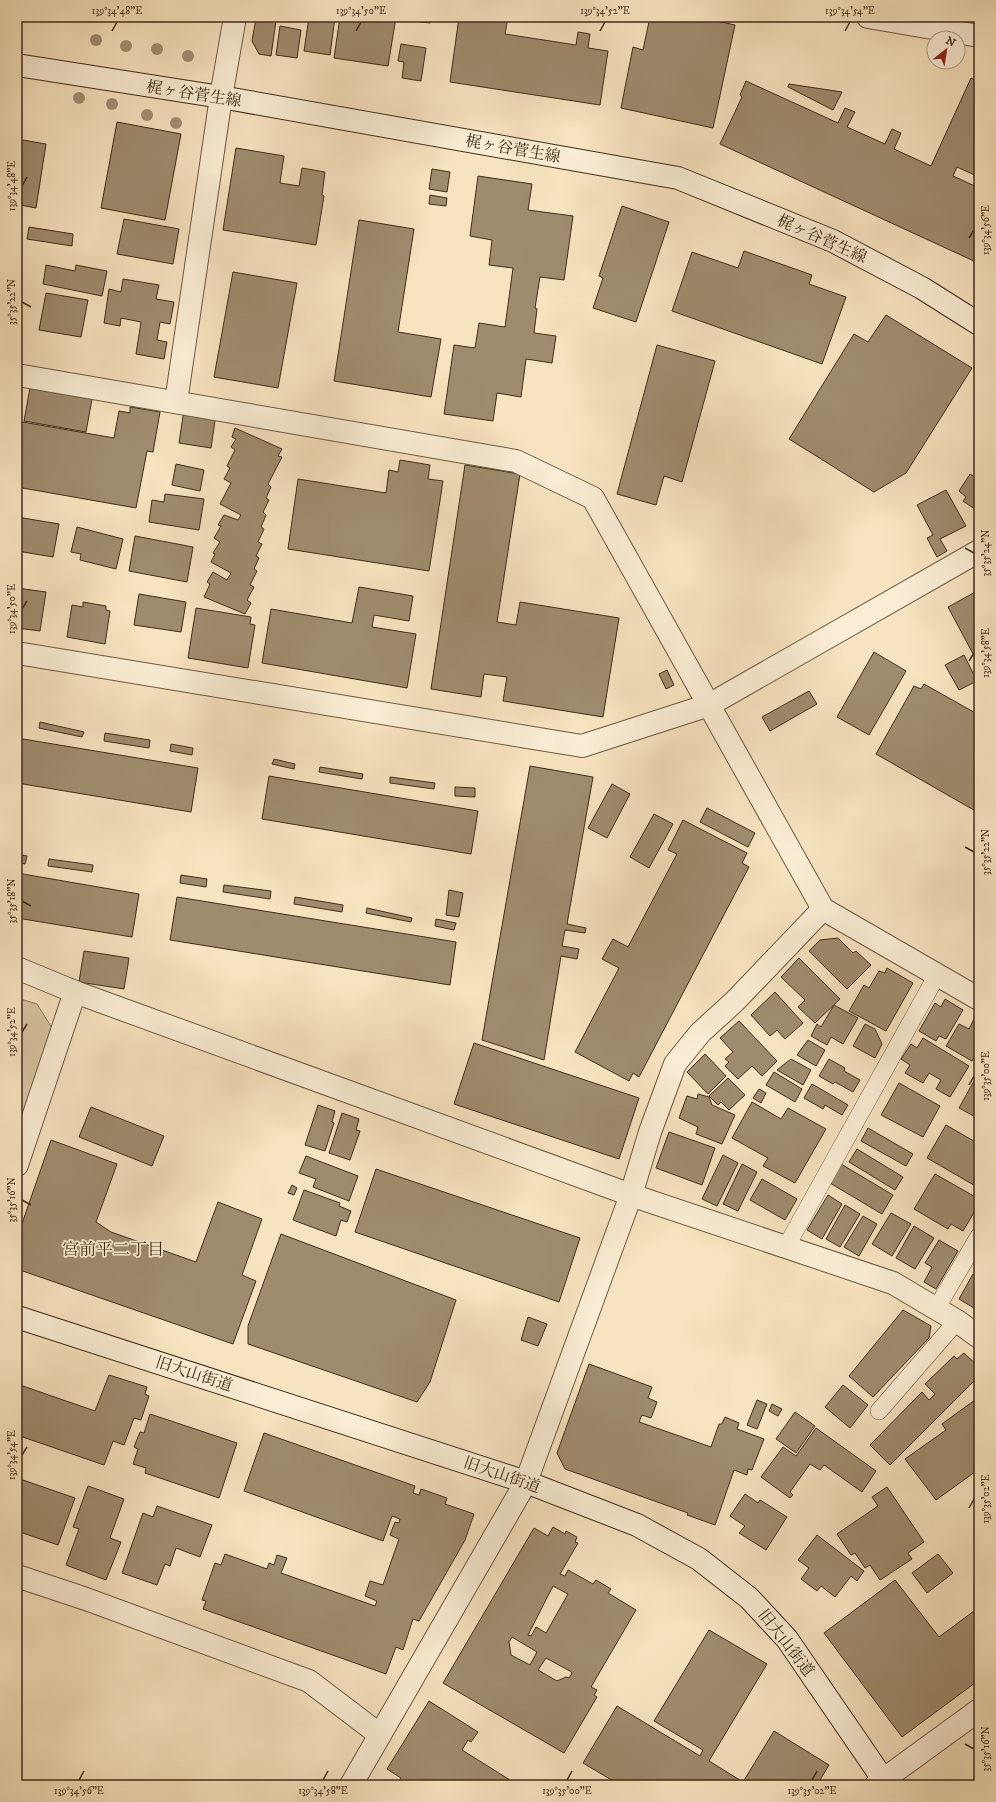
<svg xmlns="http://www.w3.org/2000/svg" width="996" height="1802" viewBox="0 0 996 1802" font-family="'IM FELL DW Pica','Noto Serif JP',serif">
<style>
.green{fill:#d8c4a3;stroke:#8c785e}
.building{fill:#9f8c6f;stroke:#402d18;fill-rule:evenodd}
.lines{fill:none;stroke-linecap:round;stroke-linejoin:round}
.lane-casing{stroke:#6e5a42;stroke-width:18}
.street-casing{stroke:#6e5a42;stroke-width:24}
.secondary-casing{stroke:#402d18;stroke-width:24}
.lane{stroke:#faedd5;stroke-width:17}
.street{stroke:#faedd5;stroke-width:22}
.secondary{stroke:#faedd5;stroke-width:22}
.tree{fill:#a38f73}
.ticks{fill:none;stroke:#402d18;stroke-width:1.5}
.labels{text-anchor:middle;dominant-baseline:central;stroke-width:3.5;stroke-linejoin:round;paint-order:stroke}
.street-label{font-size:16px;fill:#402d18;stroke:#faedd5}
.neighbourhood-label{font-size:17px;fill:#402d18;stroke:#faedd5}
.neatline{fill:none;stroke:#402d18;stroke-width:1.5}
.ticks-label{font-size:10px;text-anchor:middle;fill:#402d18}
</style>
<rect width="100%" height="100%" fill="#f7e3bf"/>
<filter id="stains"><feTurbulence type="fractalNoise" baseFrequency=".005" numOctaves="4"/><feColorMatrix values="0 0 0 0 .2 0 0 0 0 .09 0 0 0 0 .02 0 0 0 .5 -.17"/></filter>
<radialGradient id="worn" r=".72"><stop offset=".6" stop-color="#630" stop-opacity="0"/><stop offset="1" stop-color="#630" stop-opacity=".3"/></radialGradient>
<polygon class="green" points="17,998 37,1004 52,1028 17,1130"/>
<g class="building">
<polygon points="309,17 335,17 330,55 304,51"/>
<polygon points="340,17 396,17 388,66 334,58"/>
<polygon points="405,17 431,17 430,23 404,20"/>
<polygon points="459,17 508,17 505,34 576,45 578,32 590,34 588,48 608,51 600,105 450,82"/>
<polygon points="650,17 699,17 735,25 713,128 621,108 633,47 643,50"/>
<polygon points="956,17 972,17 971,19"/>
<polygon points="256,18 276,21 271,56 259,54 252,41"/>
<polygon points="280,26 301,30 297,58 276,55"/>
<polygon points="401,44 426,48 421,81 402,78 404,62 398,61"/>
<polygon points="979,75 979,177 957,167 953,176 979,188 979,254 976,262 720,144 742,97 740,95 746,81 838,123 845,108 855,112 847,127 885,144 892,129 901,133 894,149 931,166 971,78 976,81"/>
<polygon points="789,84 842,92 833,110 788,87"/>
<polygon points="117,122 181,134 165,220 101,208"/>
<polygon points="17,139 46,144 36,208 20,205 17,227"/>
<polygon points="236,148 284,156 280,183 299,186 302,168 325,172 322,195 324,196 316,245 223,230"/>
<polygon points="432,169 450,172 447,192 429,189"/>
<polygon points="478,176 532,184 528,210 573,216 564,280 540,277 535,308 537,309 534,333 556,336 552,363 526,359 521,397 497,393 493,421 444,414 454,345 475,348 479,323 505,327 513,268 489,265 492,240 470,236"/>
<polygon points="430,195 447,198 446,206 429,204"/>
<polygon points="622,206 669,222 636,322 593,308 603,278 599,276"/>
<polygon points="124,219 179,229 173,264 117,254"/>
<polygon points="359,220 414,229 398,332 441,339 431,397 334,381"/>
<polygon points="29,227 73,234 72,246 27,239"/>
<polygon points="744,251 812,275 809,284 846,297 822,364 672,311 692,252 738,268"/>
<polygon points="46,265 75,271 76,265 107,271 102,296 43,284"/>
<polygon points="233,272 297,283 278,388 214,377"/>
<polygon points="123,279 159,285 156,299 174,302 170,324 160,322 157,340 167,342 164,359 136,354 141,322 121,318 120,326 104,323 109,289 121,292"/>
<polygon points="46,293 88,300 81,337 39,330"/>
<polygon points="886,315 972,368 906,473 874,492 789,439 854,334 868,342"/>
<polygon points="657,345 715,361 682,482 664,476 656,505 617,494"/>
<polygon points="30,388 92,399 86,432 24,421"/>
<polygon points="130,407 160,412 153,452 147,451 136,508 17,487 17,421 114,438 119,411 130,413"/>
<polygon points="184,409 216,414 211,448 179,443"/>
<polygon points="235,428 282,449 278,456 282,457 268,484 271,487 266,498 269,500 263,512 266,515 261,527 264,529 258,542 262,544 256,556 259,558 254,569 257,571 250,585 254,587 247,600 251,603 245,614 204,597 210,584 207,582 213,572 227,580 231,573 211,562 215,554 213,553 220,542 214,538 221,526 218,525 224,515 238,520 241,515 220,504 231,483 224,479 230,468 227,466 235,450 231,447 236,439 232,437"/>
<polygon points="400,460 430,465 428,479 443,481 429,571 288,549 298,479 386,493 389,470 398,472"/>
<polygon points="176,464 204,470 200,491 172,485"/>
<polygon points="465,465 520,474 497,622 516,625 520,602 619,618 603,717 503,701 507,677 484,674 481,697 431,689"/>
<polygon points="970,474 979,480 979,512 963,501 966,497 959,491"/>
<polygon points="946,490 966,526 940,539 947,551 937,557 927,538 933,535 917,505"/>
<polygon points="165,494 204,499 199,530 149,522 152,500 164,502"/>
<polygon points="17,517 59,524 53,557 17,551"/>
<polygon points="77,527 123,539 116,569 80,560 81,554 71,552"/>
<polygon points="135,536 193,547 187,582 129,571"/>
<polygon points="359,587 413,596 409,621 374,615 372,627 416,634 407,688 262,663 271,609 352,623"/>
<polygon points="17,588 46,592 40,631 17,628"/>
<polygon points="979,590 979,665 948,607"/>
<polygon points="139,594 186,602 181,632 134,625"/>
<polygon points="83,602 106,606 106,610 110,611 105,644 67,637 72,605 83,607"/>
<polygon points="196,608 251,617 250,624 255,625 248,668 188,658"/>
<polygon points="874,652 906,671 869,735 837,717"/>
<polygon points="964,655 977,681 959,690 945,665"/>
<polygon points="667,670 674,685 666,689 659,674"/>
<polygon points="924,684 979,715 979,813 876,754 914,686 921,689"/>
<polygon points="809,691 817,704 770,731 762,717"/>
<polygon points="40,722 84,732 82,737 39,728"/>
<polygon points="105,733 150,740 149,748 104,741"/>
<polygon points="17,738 198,768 191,812 17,783"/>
<polygon points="171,744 193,748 192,755 170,751"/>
<polygon points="274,759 295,764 294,769 272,764"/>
<polygon points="530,766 593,777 567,924 586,928 585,933 565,930 562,946 579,949 577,959 561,956 544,1060 482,1040"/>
<polygon points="320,767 363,774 362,779 319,772"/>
<polygon points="269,776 478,811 471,854 262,819"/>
<polygon points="390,777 435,783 434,789 390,783"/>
<polygon points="612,784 630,794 607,838 588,828"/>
<polygon points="455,787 475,788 475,797 455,796"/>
<polygon points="707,808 755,833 748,847 700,822"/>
<polygon points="654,814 673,824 649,868 630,857"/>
<polygon points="683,820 747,853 742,863 749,867 639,1077 633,1073 629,1081 575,1052 619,968 602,959 613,939 628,947 677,854 668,850"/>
<polygon points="17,854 27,856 25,864 17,862"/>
<polygon points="49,859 93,865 92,872 48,866"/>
<polygon points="17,873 139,894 132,937 17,918"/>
<polygon points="181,875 207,879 206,887 180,883"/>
<polygon points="224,885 271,891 270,899 223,892"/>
<polygon points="449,890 463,893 459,917 446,915"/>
<polygon points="177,897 456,942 450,985 170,940"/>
<polygon points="295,897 343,905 342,912 294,904"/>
<polygon points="367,908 412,918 411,922 366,913"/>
<polygon points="436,919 456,923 454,930 435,926"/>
<polygon points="838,938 853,953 856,951 871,965 847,989 809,951 820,940"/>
<polygon points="84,951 129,958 124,989 79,982"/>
<polygon points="799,958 840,999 815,1023 798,1007 805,1000 781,977"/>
<polygon points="887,968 913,983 886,1031 849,1011 864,985 869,988 879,971 885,973"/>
<polygon points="775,992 803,1023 785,1039 777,1030 770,1036 751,1015"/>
<polygon points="945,999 963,1010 946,1039 939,1036 936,1041 919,1031 935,1003 941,1007"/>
<polygon points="834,1005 858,1018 843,1044 831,1037 827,1045 811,1036 817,1024 821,1027"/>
<polygon points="975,1017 979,1019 979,1048 972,1061 946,1046 959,1024 969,1029"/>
<polygon points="739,1021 777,1061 762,1076 752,1066 738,1079 725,1066 729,1062 725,1059 733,1052 720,1038"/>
<polygon points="865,1024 875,1029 882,1044 875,1058 853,1046"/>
<polygon points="923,1038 969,1066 950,1097 936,1089 941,1080 929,1073 923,1083 905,1073 910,1065 901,1059 911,1044 917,1048"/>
<polygon points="808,1040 825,1050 816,1066 797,1055"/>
<polygon points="474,1043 639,1098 619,1159 454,1104"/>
<polygon points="705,1054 726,1076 708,1094 687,1072"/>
<polygon points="791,1059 811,1070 803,1085 777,1070"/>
<polygon points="829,1059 845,1068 844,1071 860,1080 853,1092 835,1082 833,1084 819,1076"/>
<polygon points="774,1072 802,1089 795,1102 766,1085"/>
<polygon points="979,1072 979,1119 959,1108"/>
<polygon points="728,1078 745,1095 729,1110 721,1102 718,1105 709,1096"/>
<polygon points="899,1083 940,1106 923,1137 881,1115"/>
<polygon points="812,1084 848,1105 842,1115 825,1105 823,1109 804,1098"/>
<polygon points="759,1089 766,1093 761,1103 753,1098"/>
<polygon points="698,1094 709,1097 712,1105 735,1115 722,1144 696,1134 698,1127 679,1118 687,1096 697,1099"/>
<polygon points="752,1102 781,1119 788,1108 826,1129 795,1183 763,1166 768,1158 732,1138"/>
<polygon points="318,1105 335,1111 332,1122 334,1123 325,1151 305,1145"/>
<polygon points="91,1107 164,1136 152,1166 79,1137"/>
<polygon points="342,1113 359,1119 356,1130 360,1131 350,1160 329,1153"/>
<polygon points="946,1125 979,1144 979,1188 927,1158"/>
<polygon points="868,1128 913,1154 906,1166 861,1141"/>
<polygon points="669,1132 715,1148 702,1185 656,1168"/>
<polygon points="51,1140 117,1164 96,1222 111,1232 196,1262 218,1202 262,1219 242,1275 256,1281 233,1344 17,1269 17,1238"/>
<polygon points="857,1149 903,1177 895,1190 849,1162"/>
<polygon points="723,1155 738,1163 717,1206 702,1199"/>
<polygon points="306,1156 358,1176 349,1201 313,1187 316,1179 299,1173"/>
<polygon points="742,1164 757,1172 738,1211 723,1204"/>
<polygon points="841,1164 893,1195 882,1214 830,1183"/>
<polygon points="376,1169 580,1238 559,1302 355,1232"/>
<polygon points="935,1174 979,1199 979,1204 963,1231 951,1224 948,1229 914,1209"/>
<polygon points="762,1179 797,1199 785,1220 750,1200"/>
<polygon points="292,1185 297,1188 294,1195 288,1193"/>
<polygon points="304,1190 340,1203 339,1206 351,1211 347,1222 341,1220 336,1236 293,1220"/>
<polygon points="828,1195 842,1204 822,1239 807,1230"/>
<polygon points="845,1205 860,1214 840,1247 826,1239"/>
<polygon points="891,1213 911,1224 892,1256 872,1244"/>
<polygon points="863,1216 877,1224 859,1256 844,1247"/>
<polygon points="914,1226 934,1238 915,1269 896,1258"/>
<polygon points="281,1234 456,1300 430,1382 417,1402 248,1344 248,1326"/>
<polygon points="939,1240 958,1251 936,1289 924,1282 932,1267 925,1263"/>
<polygon points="973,1274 979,1278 979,1311 959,1299"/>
<polygon points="903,1310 931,1326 929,1338 873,1397 849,1376"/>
<polygon points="528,1317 547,1324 538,1346 521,1340"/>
<polygon points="964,1353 979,1367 979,1376 890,1465 870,1445 922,1392 929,1400 935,1394 925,1384 954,1356 957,1359"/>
<polygon points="589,1364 652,1387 648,1398 657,1402 651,1418 642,1415 639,1422 711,1447 719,1424 722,1424 725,1417 739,1423 737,1429 764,1439 752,1470 748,1469 747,1475 734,1470 715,1525 687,1515 688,1513 565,1469 557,1453"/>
<polygon points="109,1375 147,1387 145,1394 149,1396 141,1420 134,1418 124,1445 113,1441 104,1465 17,1435 17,1384 95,1411"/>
<polygon points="843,1385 868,1405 850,1428 825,1407"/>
<polygon points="979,1397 979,1469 936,1500 905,1459 946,1430 942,1424"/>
<polygon points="757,1400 767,1404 757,1429 747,1425"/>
<polygon points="772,1404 782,1409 778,1416 769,1411"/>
<polygon points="795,1412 815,1426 796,1453 776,1439"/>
<polygon points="150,1414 237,1443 219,1498 145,1473 146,1468 133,1464 138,1449 134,1447 140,1432 144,1433"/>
<polygon points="816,1428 876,1471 862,1492 824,1465 820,1470 810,1464 790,1492 793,1495 790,1498 761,1477 783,1447 796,1456"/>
<polygon points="264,1433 415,1486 413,1493 419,1495 421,1489 447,1498 445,1504 474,1514 465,1540 419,1621 413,1619 403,1650 396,1647 386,1674 203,1609 206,1601 202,1600 215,1563 221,1565 225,1554 267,1569 269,1563 274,1565 277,1555 287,1558 281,1573 375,1606 377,1601 365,1596 370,1581 383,1585 399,1539 390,1535 395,1522 399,1523 400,1519 392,1516 383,1541 244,1491"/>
<polygon points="17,1478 75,1498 58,1545 17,1531"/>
<polygon points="88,1486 124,1499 110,1538 121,1542 106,1580 66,1565 79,1529 73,1527"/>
<polygon points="887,1487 924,1542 908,1553 912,1559 880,1580 870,1565 865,1568 855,1553 851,1555 837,1534 878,1506 872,1497"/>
<polygon points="745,1494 758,1503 760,1500 787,1517 766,1550 739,1533 745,1526 730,1516"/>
<polygon points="979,1494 979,1504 974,1497"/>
<polygon points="157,1506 212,1525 200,1557 176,1548 170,1566 165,1564 157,1585 122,1573 143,1513 153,1517"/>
<path d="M553,1527L565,1534L566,1531L577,1537L575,1542L578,1543L560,1574L565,1576L568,1570L593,1584L596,1580L611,1589L608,1593L636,1610L591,1687L597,1690L594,1695L597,1697L564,1753L443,1683L534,1528L548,1536ZM553,1586L568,1594L546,1633L536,1627L531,1636L528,1635ZM512,1637L537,1652L530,1665L511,1655L509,1642ZM546,1658L570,1671L572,1673L569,1678L566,1677L557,1681L538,1670Z"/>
<polygon points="817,1535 864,1571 857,1581 851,1576 835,1597 821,1586 817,1591 801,1579 809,1568 798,1560"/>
<polygon points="938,1554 953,1573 927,1593 912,1573"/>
<polygon points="895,1580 939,1637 974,1611 979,1618 979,1680 902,1737 824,1633"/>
<polygon points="709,1630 767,1664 709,1761 743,1782 774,1731 829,1765 817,1785 761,1785 755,1781 753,1785 620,1785 583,1763 617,1706 700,1756 703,1750 654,1721"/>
<polygon points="429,1701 478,1732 471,1742 468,1740 462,1750 518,1785 404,1785 398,1782 401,1778 387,1769"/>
</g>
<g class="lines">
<defs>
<g id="lane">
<polyline points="786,1247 937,975"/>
<polyline points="936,1309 979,1236"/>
<polyline points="879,1411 957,1321"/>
</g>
<g id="street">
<polyline points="868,17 979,36"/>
<polyline points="17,375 516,461 593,498 823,909 979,999"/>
<polyline points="176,402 221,97 235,17"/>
<polyline points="17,653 582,746 709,705 979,551"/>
<polyline points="17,968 75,992 631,1195 893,1283 957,1321 979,1337"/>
<polyline points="17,1165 75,992"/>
<polyline points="17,1576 86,1599 309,1681 380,1735"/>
<polyline points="351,1785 526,1482 631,1195 650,1132 675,1064 700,1033 735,1001 823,909"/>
<polyline points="876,1785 979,1710"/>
</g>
<g id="secondary">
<polyline points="17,65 221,97 678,178 833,241 922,288 979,324"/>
<polyline points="17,1317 526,1482 637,1525 699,1559 749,1598 787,1639 887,1785"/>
</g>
</defs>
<use href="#lane" class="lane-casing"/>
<use href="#street" class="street-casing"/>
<use href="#secondary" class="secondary-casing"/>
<use href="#lane" class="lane"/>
<use href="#street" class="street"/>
<use href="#secondary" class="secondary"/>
</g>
<g class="tree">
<circle cx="96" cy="40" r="6"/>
<circle cx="126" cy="46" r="6"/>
<circle cx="157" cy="49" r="6"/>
<circle cx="188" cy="56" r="6"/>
<circle cx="79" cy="98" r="6"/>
<circle cx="112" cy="104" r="6"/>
<circle cx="147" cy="115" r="6"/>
<circle cx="176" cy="123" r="6"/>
</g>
<path class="ticks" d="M112,31L117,22M356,31L361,22M600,31L605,22M845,31L850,22M22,186L27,177M969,238L974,230M22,302L31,307M965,548L974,553M22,609L27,601M969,661L974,653M965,847L974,852M22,901L31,906M22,1032L27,1024M969,1085L974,1076M22,1200L31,1205M22,1455L27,1447M969,1508L974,1499M965,1744L974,1749M79,1780L84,1771M323,1780L328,1771M567,1780L572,1771M812,1780L817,1771"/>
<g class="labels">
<g class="street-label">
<text transform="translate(194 94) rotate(9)">梶ヶ谷菅生線</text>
<text transform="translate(513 149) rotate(10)">梶ヶ谷菅生線</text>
<text transform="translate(822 239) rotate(24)">梶ヶ谷菅生線</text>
<text transform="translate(194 1374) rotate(18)">旧大山街道</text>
<text transform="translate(502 1475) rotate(19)">旧大山街道</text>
<text transform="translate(786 1643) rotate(52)">旧大山街道</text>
</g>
<g class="neighbourhood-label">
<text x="113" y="1250">宮前平二丁目</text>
</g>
</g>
<rect width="996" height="1802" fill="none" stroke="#f7e3bf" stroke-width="44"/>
<g transform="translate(946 50) rotate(30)"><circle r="19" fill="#faedd5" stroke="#b0a089"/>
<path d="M0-3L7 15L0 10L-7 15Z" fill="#8f2418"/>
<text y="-6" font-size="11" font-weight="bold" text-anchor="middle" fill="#402d18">N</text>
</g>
<rect x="22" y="22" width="952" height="1758" class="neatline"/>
<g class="ticks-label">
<text x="117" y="14">139°34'48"E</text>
<text x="361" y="14">139°34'50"E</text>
<text x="605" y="14">139°34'52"E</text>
<text x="850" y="14">139°34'54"E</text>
<text transform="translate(11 186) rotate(-90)" y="4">139°34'48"E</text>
<text transform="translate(985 230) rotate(-90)" y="4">139°34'56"E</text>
<text transform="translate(11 302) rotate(-90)" y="4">35°35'22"N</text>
<text transform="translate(985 553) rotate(-90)" y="4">35°35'24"N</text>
<text transform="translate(11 609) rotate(-90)" y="4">139°34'50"E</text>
<text transform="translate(985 653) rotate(-90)" y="4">139°34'58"E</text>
<text transform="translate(985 852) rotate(-90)" y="4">35°35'22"N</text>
<text transform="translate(11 901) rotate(-90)" y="4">35°35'18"N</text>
<text transform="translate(11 1032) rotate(-90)" y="4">139°34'52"E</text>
<text transform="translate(985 1076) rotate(-90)" y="4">139°35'00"E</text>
<text transform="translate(11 1200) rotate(-90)" y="4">35°35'16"N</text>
<text transform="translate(11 1455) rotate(-90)" y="4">139°34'54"E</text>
<text transform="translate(985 1499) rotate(-90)" y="4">139°35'02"E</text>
<text transform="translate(985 1749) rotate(-90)" y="4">35°35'16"N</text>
<text x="79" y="1794">139°34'56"E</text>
<text x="323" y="1794">139°34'58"E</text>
<text x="567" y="1794">139°35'00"E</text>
<text x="812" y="1794">139°35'02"E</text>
</g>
<rect width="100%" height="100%" filter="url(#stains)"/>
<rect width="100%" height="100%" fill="url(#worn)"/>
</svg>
